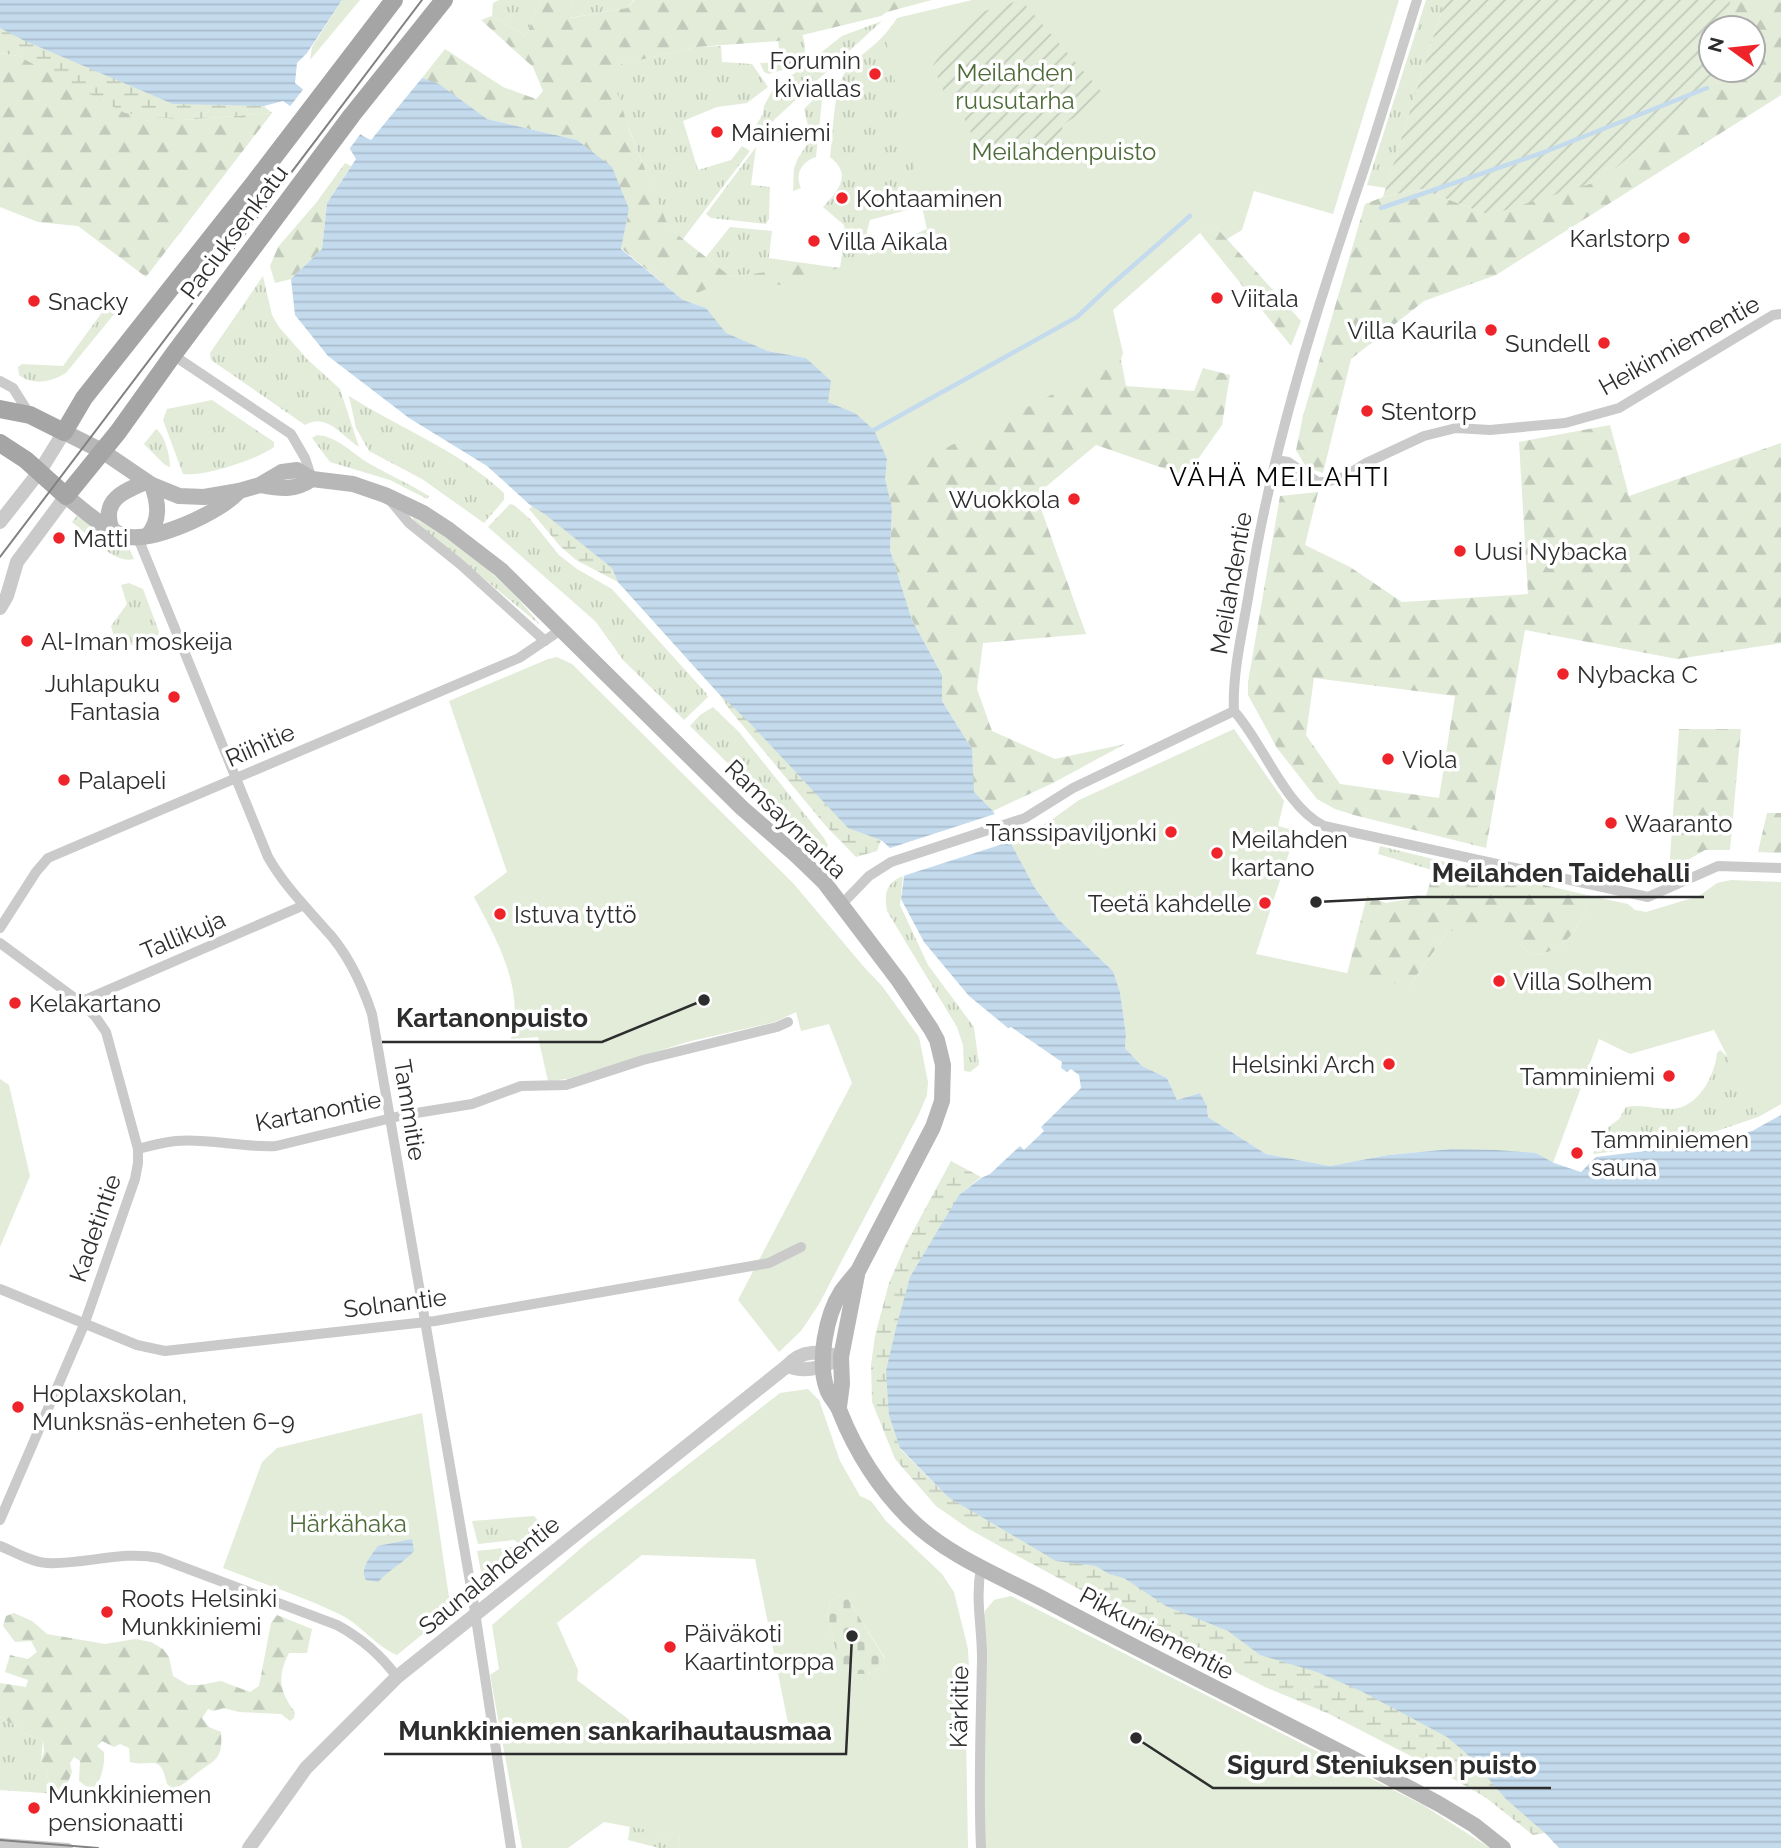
<svg xmlns="http://www.w3.org/2000/svg" width="1781" height="1848" viewBox="0 0 1781 1848" font-family="Raleway,sans-serif">
<style>
.grass{fill:url(#grass-tufts)}
.forest{fill:url(#forest-firs);fill-rule:evenodd}
.wetland{fill:url(#wetland-marsh)}
.cemetery{fill:url(#cemetery-stones)}
.park{fill:#e2ecd9;fill-rule:evenodd}
.garden{fill:url(#garden-furrows)}
.water{fill:url(#water-rules)}
.pier{fill:#fff}
.lines{fill:none;stroke-linecap:round;stroke-linejoin:round}
.stream{stroke:#c4dbed;stroke-width:4.5}
.minor{stroke:#cacaca;stroke-width:10}
.tertiary{stroke:#cacaca;stroke-width:14}
.secondary{stroke:#b7b7b7;stroke-width:16}
.primary{stroke:#a5a5a5;stroke-width:18}
.tram{stroke:#828282;stroke-width:2}
.poi-dot{fill:#ef242a;stroke:#fff;stroke-width:2.5}
.labels{text-anchor:middle;dominant-baseline:central;stroke-width:7;stroke-linejoin:round;paint-order:stroke}
.poi-label{font-size:24px;fill:#2d2d2d;stroke:#fff;text-anchor:start}
.park-label{font-size:24px;fill:#4d6b38;stroke:#fff}
.street-label{font-size:24px;fill:#2d2d2d;stroke:#fff}
.neighbourhood-label{font-size:26px;letter-spacing:2px;fill:#000;stroke:#fff}
.leader{fill:none;stroke:#2d2d2d;stroke-width:2.5}
.callout-dot{fill:#2d2d2d;stroke:#fff;stroke-width:2.5}
.callout-label{font-size:26px;text-anchor:middle;font-weight:bold;fill:#2d2d2d;stroke:#fff;stroke-width:7;stroke-linejoin:round;paint-order:stroke}
</style>
<defs>
<pattern id="grass-tufts" width="24" height="20" patternUnits="userSpaceOnUse" patternTransform="scale(1.75)"><rect width="24" height="20" fill="#e2ecd9"/><path d="M3 7l-1-3M5 7V3M7 7l1-3M15 17l-1-3M17 17v-4M19 17l1-3" fill="none" stroke="#c2cbbb"/></pattern>
<pattern id="forest-firs" width="22" height="20" patternUnits="userSpaceOnUse" patternTransform="scale(1.75)"><rect width="22" height="20" fill="#e2ecd9"/><path d="M5 1l3.5 6h-7zM16 11l3.5 6h-7z" fill="#c2cbbb"/></pattern>
<pattern id="wetland-marsh" width="20" height="14" patternUnits="userSpaceOnUse" patternTransform="scale(1.75)"><rect width="20" height="14" fill="#e2ecd9"/><path d="M1 5h8M5 5V1M11 12h8M15 12V8" fill="none" stroke="#c2cbbb"/></pattern>
<pattern id="cemetery-stones" width="16" height="16" patternUnits="userSpaceOnUse" patternTransform="scale(1.75)"><rect width="16" height="16" fill="#e2ecd9"/><path d="M2 7V4a2 2 0 0 1 4 0v3zM10 15v-3a2 2 0 0 1 4 0v3z" fill="#c2cbbb"/></pattern>
<pattern id="garden-furrows" width="10" height="10" patternUnits="userSpaceOnUse" patternTransform="scale(1.75)"><rect width="10" height="10" fill="#e2ecd9"/><path d="M-1 1l2-2M0 10L10 0M9 11l2-2" fill="none" stroke="#c2cbbb"/></pattern>
<pattern id="water-rules" width="6" height="5" patternUnits="userSpaceOnUse" patternTransform="scale(1.75)"><rect width="6" height="5" fill="#c4dbed"/><path d="M0 2.5h6" fill="none" stroke="#a9bccc"/></pattern>
</defs>
<rect width="100%" height="100%" fill="#fff"/>
<g class="grass">
<polygon points="499,0 541,0 526,36 492,16 493,3"/>
<polygon points="573,0 634,0 627,8 569,18"/>
<polygon points="1426,0 1445,0 1386,188 1367,185"/>
<polygon points="882,21 775,119 761,136 753,130 763,114 764,106 772,91 842,36"/>
<path d="M892,25L922,206L870,220L867,231L868,256L840,268L845,233L844,225L823,207C838,191 853,175 830,157C833,135 833,89 846,71C859,54 880,44 892,25Z"/>
<path d="M802,34C813,64 793,67 769,74L764,72L760,63L781,62L778,41Z"/>
<polygon points="721,46 722,62 752,64 768,87 747,103 717,107 683,121 698,170 731,160 742,146 750,151 683,239 669,228 665,220 617,99 608,67 696,47"/>
<path d="M815,98L822,100L816,157C801,162 795,174 801,188L793,191L794,168L798,158L811,139L804,109Z"/>
<polygon points="756,147 751,185 770,187 769,218 766,224 711,218 706,214"/>
<polygon points="730,227 772,231 767,272 731,277 706,257"/>
<path d="M263,276L272,315L279,327L307,359L340,389L359,447C342,436 326,412 305,425L211,360L210,353Z"/>
<path d="M111,307L115,309V313L66,373C51,382 34,386 19,375L18,367L22,364L63,366L103,311Z"/>
<path d="M349,396C401,429 458,450 504,493V500L484,523L422,479L369,451L356,428Z"/>
<path d="M212,400L274,442V447C258,459 203,477 183,474L163,420L167,409Z"/>
<path d="M156,429C165,435 170,456 170,467L165,465L144,444Z"/>
<path d="M317,435C337,436 353,454 370,464C389,475 410,484 429,496L427,499L390,480L330,462L312,438Z"/>
<polygon points="510,504 514,505 530,519 559,555 577,569 612,589 706,693 708,697 684,720 623,660 596,622 488,527"/>
<path d="M77,516L110,539L129,548L134,559C115,565 87,534 72,522Z"/>
<path d="M413,517C461,545 507,581 540,625L413,520Z"/>
<polygon points="129,583 143,589 159,632 158,635 118,650 111,626 127,604 121,585"/>
<polygon points="713,707 739,732 824,838 828,845 826,849 765,800 690,726 700,715"/>
<polygon points="1380,846 1437,860 1435,871 1378,854"/>
<path d="M903,876L900,905L928,965L974,1027L979,1065L970,1072L964,1071L963,1045L957,1027L887,911C884,893 886,883 903,876Z"/>
<path d="M1720,1050L1781,1104L1758,1117L1682,1143L1593,1154L1603,1131L1619,1119L1626,1107C1640,1104 1656,1109 1671,1109C1698,1109 1715,1075 1717,1053Z"/>
<polygon points="534,1516 550,1534 529,1550 514,1540 478,1544 472,1521"/>
<polygon points="513,1547 524,1554 484,1586 477,1551"/>
<polygon points="0,1717 20,1728 23,1733 43,1740 41,1763 46,1769 50,1787 59,1788 58,1794 0,1790"/>
<polygon points="630,1826 680,1836 678,1848 659,1848 628,1840"/>
</g>
<g class="forest">
<polygon points="541,0 573,0 570,18 627,8 635,0 932,0 887,12 881,16 778,41 696,47 609,67 629,130 669,228 731,277 766,272 768,258 840,268 927,229 901,110 944,228 818,316 683,300 621,248 629,209 577,140 487,119 422,78 445,49 503,87 536,99 543,91 533,67 481,20 492,16 526,36"/>
<polygon points="1730,0 1781,0 1781,95 1496,275 1424,301 1351,359 1323,473 1306,467 1296,450 1303,416 1365,204 1383,197 1421,189 1489,215 1715,85 1718,70 1753,70 1753,28 1726,28"/>
<polygon points="0,53 18,56 183,120 272,113 146,277 78,226 38,222 0,207"/>
<polygon points="345,163 351,166 327,203 322,249 291,279 275,283 270,266 278,247 316,203"/>
<polygon points="1208,222 1216,227 1301,321 1291,346 1200,233"/>
<polygon points="1086,349 1121,360 1126,386 1194,391 1203,368 1230,375 1222,425 1186,476 1096,445 1036,495 1086,634 983,643 977,689 992,731 1055,759 1125,744 1053,783 993,811 973,792 972,749 942,701 942,675 912,620 890,550 892,508 884,479"/>
<path d="M1610,425L1629,496L1781,443V643L1677,659L1525,630L1486,848L1354,815L1335,809L1317,799L1277,748L1248,695V682L1280,496L1318,492L1305,545L1350,567L1402,602L1528,594L1519,442ZM1314,678L1455,696L1439,798L1340,784L1306,735Z"/>
<polygon points="1679,729 1741,729 1730,850 1705,850 1669,871"/>
<polygon points="1767,813 1781,813 1781,853 1758,852"/>
<path d="M1437,860L1591,896C1582,925 1564,955 1531,955L1522,946L1448,932L1409,986L1337,1013L1367,896L1386,903L1426,896Z"/>
<path d="M14,1613L32,1621L47,1634L105,1644L135,1639L151,1642L163,1649L169,1657L173,1676L188,1685H200L221,1681L250,1692L259,1686L271,1623L277,1615L312,1629L307,1653H289C277,1677 279,1691 295,1712L294,1718L290,1721L281,1714L239,1712L224,1708L214,1711L208,1709L202,1718L209,1727L221,1732C223,1759 216,1759 197,1773C188,1780 184,1785 173,1789L167,1784C160,1752 153,1768 130,1762L129,1748L120,1744L114,1747L102,1741L97,1746L104,1752C105,1764 102,1780 93,1788L86,1786L79,1781L80,1761L74,1757L70,1763L72,1772L68,1782L59,1788L50,1787L46,1769L41,1763L44,1751L43,1740L23,1733L20,1728L0,1717V1683L26,1687L28,1680L5,1672L10,1655L28,1659L37,1652L31,1641L15,1642L3,1626L6,1616Z"/>
</g>
<g class="wetland">
<polygon points="0,0 264,106 272,113 183,120 125,113 18,56 0,53"/>
<polygon points="557,497 881,840 877,851 856,857 825,825 730,710 719,694 618,582 576,560 560,546 529,509 538,502"/>
<polygon points="951,1161 981,1177 959,1195 900,1449 948,1497 1059,1549 1394,1654 1545,1833 1533,1835 1485,1797 1434,1768 1327,1713 1265,1687 1189,1648 1010,1552 969,1529 936,1506 895,1459 872,1402 871,1365 875,1336 889,1283 906,1244"/>
</g>
<path class="cemetery" d="M839,1595L848,1599L885,1659C877,1680 861,1673 841,1673L827,1614L831,1600Z"/>
<g class="park">
<polygon points="342,0 360,0 310,60 312,47"/>
<polygon points="972,0 1399,0 1333,214 1254,191 1242,230 1227,239 1216,227 1208,223 1200,233 1113,310 1123,353 1121,360 884,479 887,459 855,413 828,402 806,358 768,351 725,333 706,308 683,300 731,277 759,283 792,286 868,256 927,229 885,36 897,18"/>
<path d="M557,657L572,664L793,883L864,967L882,986L919,1037L928,1082L927,1095L919,1114L819,1304L801,1331L779,1352L738,1300L852,1083L829,1024L801,1031L796,1012L775,1022L691,1041L567,1079L548,1081L538,1037L511,1039C525,989 497,940 474,897L507,872L449,701L548,659Z"/>
<path d="M1234,729L1284,801L1278,826L1296,831L1256,954L1409,986L1448,932L1484,922L1513,926L1522,932V946L1531,955C1564,955 1582,925 1591,896L1628,904L1635,910L1646,912L1699,896L1717,883L1731,880L1781,882V1104L1758,1117L1714,1030L1630,1054L1599,1039L1553,1163L1536,1153L1451,1149L1388,1155L1330,1166L1266,1154L1208,1117L1207,1106L1200,1093L1177,1100L1167,1078L1142,1066L1125,1048L1126,1035L1120,992L1113,971L1059,920L1035,888L1009,842L1050,821L1079,800Z"/>
<polygon points="0,1079 9,1085 30,1176 0,1247"/>
<path d="M808,1389L819,1400L840,1461L860,1496L871,1501L886,1521L942,1574L954,1592L968,1649L970,1690L966,1731L968,1848H678L680,1836L604,1822L568,1848H522L490,1675L499,1669L492,1625L587,1543L780,1393ZM642,1555L755,1559L789,1728L660,1726L658,1735L635,1734L636,1725L577,1680L578,1670L557,1623ZM839,1595L848,1599L885,1658C878,1680 860,1674 841,1672L827,1614L831,1600Z"/>
<path d="M422,1413L451,1611L397,1655C375,1646 361,1624 339,1614C302,1596 261,1583 223,1568L262,1462L277,1448Z"/>
<polygon points="1011,1596 1423,1805 1490,1848 985,1848 981,1632 985,1611 994,1600"/>
</g>
<g class="garden">
<polygon points="1021,0 1107,98 1062,125 1064,148 1012,153 1004,145 977,145 952,94 945,95 933,65 968,16"/>
<polygon points="1445,0 1730,0 1730,2 1726,28 1711,28 1711,70 1718,70 1716,85 1600,181 1489,215 1421,189 1383,197"/>
</g>
<g class="water">
<polygon points="0,0 342,0 307,53 297,63 295,83 363,136 371,140 422,78 439,84 487,119 577,140 612,167 629,209 621,249 683,300 706,308 726,333 768,351 806,358 831,381 828,402 855,413 874,430 887,459 885,479 892,508 890,550 912,620 942,675 942,701 972,749 974,792 993,811 1035,888 1059,920 1113,971 1120,992 1126,1035 1125,1048 1142,1066 1167,1078 1177,1100 1200,1093 1207,1106 1208,1117 1266,1154 1330,1166 1388,1155 1451,1149 1497,1150 1536,1153 1554,1163 1581,1172 1596,1157 1710,1143 1752,1131 1781,1115 1781,1848 1559,1848 1545,1833 1506,1799 1466,1753 1447,1737 1361,1691 1317,1672 1260,1655 1228,1631 1166,1606 1124,1578 1109,1574 1096,1566 1056,1561 948,1497 900,1448 889,1415 886,1371 896,1328 910,1277 959,1195 981,1178 990,1174 1020,1146 1024,1150 1044,1131 1041,1127 1081,1088 1079,1075 1071,1069 1067,1072 1061,1068 1062,1062 1011,1027 1008,1028 969,996 924,942 901,899 904,877 889,847 881,840 848,828 747,720 719,694 618,582 612,568 546,515 530,505 487,466 409,418 328,356 295,315 291,279 322,249 327,203 356,159 350,149 283,101 264,106 173,104 23,40 0,28"/>
<path d="M412,1539L414,1551C403,1563 389,1570 378,1582L366,1580C359,1570 371,1555 378,1546Z"/>
</g>
<g class="pier">
<polygon points="305,87 362,132 347,152 288,109"/>
<polygon points="998,813 1012,841 900,877 887,849"/>
</g>
<g class="lines">
<g class="stream">
<polyline points="1381,208 1542,153 1707,88"/>
<polyline points="874,430 1077,317 1110,286 1190,216"/>
</g>
<g class="minor">
<polyline points="173,355 291,434 305,458 312,479"/>
<polyline points="0,381 13,388 30,415"/>
<polyline points="1276,460 1288,462 1316,481"/>
<polyline points="1271,479 1284,482 1326,482 1344,477 1366,463 1424,436 1456,428 1490,430 1565,423 1619,408 1773,315 1781,314"/>
<polyline points="389,499 409,523 460,564 545,641"/>
<path d="M138,538L268,857C284,885 304,905 325,929C347,952 362,984 372,1014L473,1599L511,1848"/>
<path d="M1234,711C1264,744 1284,806 1324,826L1648,897L1718,866L1781,868"/>
<path d="M841,905L869,876L891,862L1025,818L1073,788L1234,711C1232,670 1244,626 1250,586C1273,444 1317,307 1363,172C1382,115 1399,57 1417,0"/>
<polyline points="0,928 36,872 48,858 519,658 562,629"/>
<polyline points="0,943 80,1002 95,1016 106,1032 138,1149 138,1163 135,1179 84,1325 0,1520"/>
<polyline points="80,1002 302,906"/>
<path d="M138,1149C150,1146 163,1142 176,1141C209,1138 242,1148 276,1146L404,1115L472,1104L521,1086L566,1085L643,1060L777,1027L788,1022"/>
<polyline points="0,1289 137,1345 165,1351 435,1321 769,1263 801,1247"/>
<path d="M0,1546C15,1552 31,1562 47,1563C84,1565 122,1550 159,1558L337,1625C361,1638 381,1655 397,1677"/>
<path d="M981,1567C975,1601 982,1625 982,1658C981,1722 978,1785 981,1848"/>
<polyline points="0,1843 68,1848"/>
</g>
<g class="tertiary">
<polyline points="0,522 40,471 64,432"/>
<polyline points="0,608 7,596 17,562 66,496"/>
<path d="M787,1366C803,1372 818,1369 832,1362"/>
<path d="M249,1848L306,1768L397,1677L787,1366C802,1349 820,1351 841,1357"/>
</g>
<g class="secondary">
<path d="M64,432L102,451L152,485L179,496L204,497L239,491L260,485L282,472L297,470L312,479L353,484L385,495L423,513L449,530L501,570L742,808L796,855L824,882L899,981L931,1029L937,1040L943,1065L942,1101L933,1127L858,1271C852,1278 846,1285 841,1292C826,1315 817,1363 827,1389C829,1397 837,1403 840,1412C856,1452 878,1487 909,1518C947,1556 1002,1577 1049,1602C1178,1671 1310,1734 1439,1804L1474,1825L1503,1848"/>
<path d="M260,485C281,489 294,491 312,479"/>
<path d="M66,496C83,510 104,529 125,536C151,544 222,512 239,491"/>
<path d="M112,530C100,500 124,491 146,482"/>
<path d="M148,535C161,520 158,502 152,485"/>
<polyline points="839,1407 842,1384 841,1357 857,1275"/>
</g>
<g class="primary">
<polyline points="0,409 30,415 64,432 84,398 254,183 394,0"/>
<polyline points="0,443 26,460 66,496 118,432 173,355 352,115 444,0"/>
</g>
<g class="tram">
<polyline points="0,557 422,0"/>
<polyline points="0,1840 98,1848"/>
</g>
</g>
<g class="poi-dot">
<circle cx="875" cy="74" r="7"/>
<circle cx="717" cy="132" r="7"/>
<circle cx="842" cy="198" r="7"/>
<circle cx="1684" cy="238" r="7"/>
<circle cx="814" cy="241" r="7"/>
<circle cx="1217" cy="298" r="7"/>
<circle cx="34" cy="301" r="7"/>
<circle cx="1491" cy="330" r="7"/>
<circle cx="1604" cy="343" r="7"/>
<circle cx="1367" cy="411" r="7"/>
<circle cx="1074" cy="499" r="7"/>
<circle cx="59" cy="538" r="7"/>
<circle cx="1460" cy="551" r="7"/>
<circle cx="27" cy="641" r="7"/>
<circle cx="1563" cy="674" r="7"/>
<circle cx="174" cy="697" r="7"/>
<circle cx="1388" cy="759" r="7"/>
<circle cx="64" cy="780" r="7"/>
<circle cx="1611" cy="823" r="7"/>
<circle cx="1171" cy="832" r="7"/>
<circle cx="1217" cy="853" r="7"/>
<circle cx="1265" cy="903" r="7"/>
<circle cx="500" cy="914" r="7"/>
<circle cx="1499" cy="981" r="7"/>
<circle cx="15" cy="1003" r="7"/>
<circle cx="1389" cy="1064" r="7"/>
<circle cx="1669" cy="1076" r="7"/>
<circle cx="1577" cy="1153" r="7"/>
<circle cx="18" cy="1407" r="7"/>
<circle cx="107" cy="1612" r="7"/>
<circle cx="670" cy="1647" r="7"/>
<circle cx="34" cy="1808" r="7"/>
</g>
<g class="labels">
<g class="poi-label">
<text x="861" y="60" text-anchor="end">Forumin<tspan x="861" dy="28">kiviallas</tspan></text>
<text x="731" y="132">Mainiemi</text>
<text x="856" y="198">Kohtaaminen</text>
<text x="1670" y="238" text-anchor="end">Karlstorp</text>
<text x="828" y="241">Villa Aikala</text>
<text x="1231" y="298">Viitala</text>
<text x="48" y="301">Snacky</text>
<text x="1477" y="330" text-anchor="end">Villa Kaurila</text>
<text x="1590" y="343" text-anchor="end">Sundell</text>
<text x="1381" y="411">Stentorp</text>
<text x="1060" y="499" text-anchor="end">Wuokkola</text>
<text x="73" y="538">Matti</text>
<text x="1474" y="551">Uusi Nybacka</text>
<text x="41" y="641">Al-Iman moskeija</text>
<text x="1577" y="674">Nybacka C</text>
<text x="160" y="683" text-anchor="end">Juhlapuku<tspan x="160" dy="28">Fantasia</tspan></text>
<text x="1402" y="759">Viola</text>
<text x="78" y="780">Palapeli</text>
<text x="1625" y="823">Waaranto</text>
<text x="1157" y="832" text-anchor="end">Tanssipaviljonki</text>
<text x="1231" y="839">Meilahden<tspan x="1231" dy="28">kartano</tspan></text>
<text x="1251" y="903" text-anchor="end">Teetä kahdelle</text>
<text x="514" y="914">Istuva tyttö</text>
<text x="1513" y="981">Villa Solhem</text>
<text x="29" y="1003">Kelakartano</text>
<text x="1375" y="1064" text-anchor="end">Helsinki Arch</text>
<text x="1655" y="1076" text-anchor="end">Tamminiemi</text>
<text x="1591" y="1139">Tamminiemen<tspan x="1591" dy="28">sauna</tspan></text>
<text x="32" y="1393">Hoplaxskolan,<tspan x="32" dy="28">Munksnäs-enheten 6–9</tspan></text>
<text x="121" y="1598">Roots Helsinki<tspan x="121" dy="28">Munkkiniemi</tspan></text>
<text x="684" y="1633">Päiväkoti<tspan x="684" dy="28">Kaartintorppa</tspan></text>
<text x="48" y="1794">Munkkiniemen<tspan x="48" dy="28">pensionaatti</tspan></text>
</g>
<g class="park-label">
<text x="1015" y="72">Meilahden<tspan x="1015" dy="28">ruusutarha</tspan></text>
<text x="1064" y="151">Meilahdenpuisto</text>
<text x="348" y="1523">Härkähaka</text>
</g>
<g class="street-label">
<text transform="translate(234 232) rotate(-53)">Paciuksenkatu</text>
<text transform="translate(1679 345) rotate(-29)">Heikinniementie</text>
<text transform="translate(1231 583) rotate(-80)">Meilahdentie</text>
<text transform="translate(260 745) rotate(-24)">Riihitie</text>
<text transform="translate(786 819) rotate(44)">Ramsaynranta</text>
<text transform="translate(183 935) rotate(-23)">Tallikuja</text>
<text transform="translate(410 1110) rotate(81)">Tammitie</text>
<text transform="translate(318 1111) rotate(-11)">Kartanontie</text>
<text transform="translate(95 1228) rotate(-71)">Kadetintie</text>
<text transform="translate(395 1303) rotate(-7)">Solnantie</text>
<text transform="translate(489 1575) rotate(-39)">Saunalahdentie</text>
<text transform="translate(1157 1633) rotate(28)">Pikkuniementie</text>
<text transform="translate(959 1707) rotate(-89)">Kärkitie</text>
</g>
<g class="neighbourhood-label">
<text x="1280" y="477">VÄHÄ MEILAHTI</text>
</g>
</g>
<path class="leader" d="M1316 902L1417 897H1704M704 1000L602 1042H382M852 1636L846 1754H384M1136 1738L1213 1788H1551"/>
<g class="callout-dot">
<circle cx="1316" cy="902" r="7"/>
<circle cx="704" cy="1000" r="7"/>
<circle cx="852" cy="1636" r="7"/>
<circle cx="1136" cy="1738" r="7"/>
</g>
<g class="callout-label">
<text x="1561" y="882">Meilahden Taidehalli</text>
<text x="492" y="1027">Kartanonpuisto</text>
<text x="615" y="1740">Munkkiniemen sankarihautausmaa</text>
<text x="1382" y="1774">Sigurd Steniuksen puisto</text>
</g>
<g transform="translate(1732 49) rotate(285)"><circle r="33" fill="#ffffff" stroke="#ababab" stroke-width="2"/>
<path d="M0-5L12 26L0 18L-12 26Z" fill="#ef242a"/>
<text y="-10" font-size="19" font-weight="bold" text-anchor="middle" fill="#2d2d2d">N</text>
</g>
</svg>
